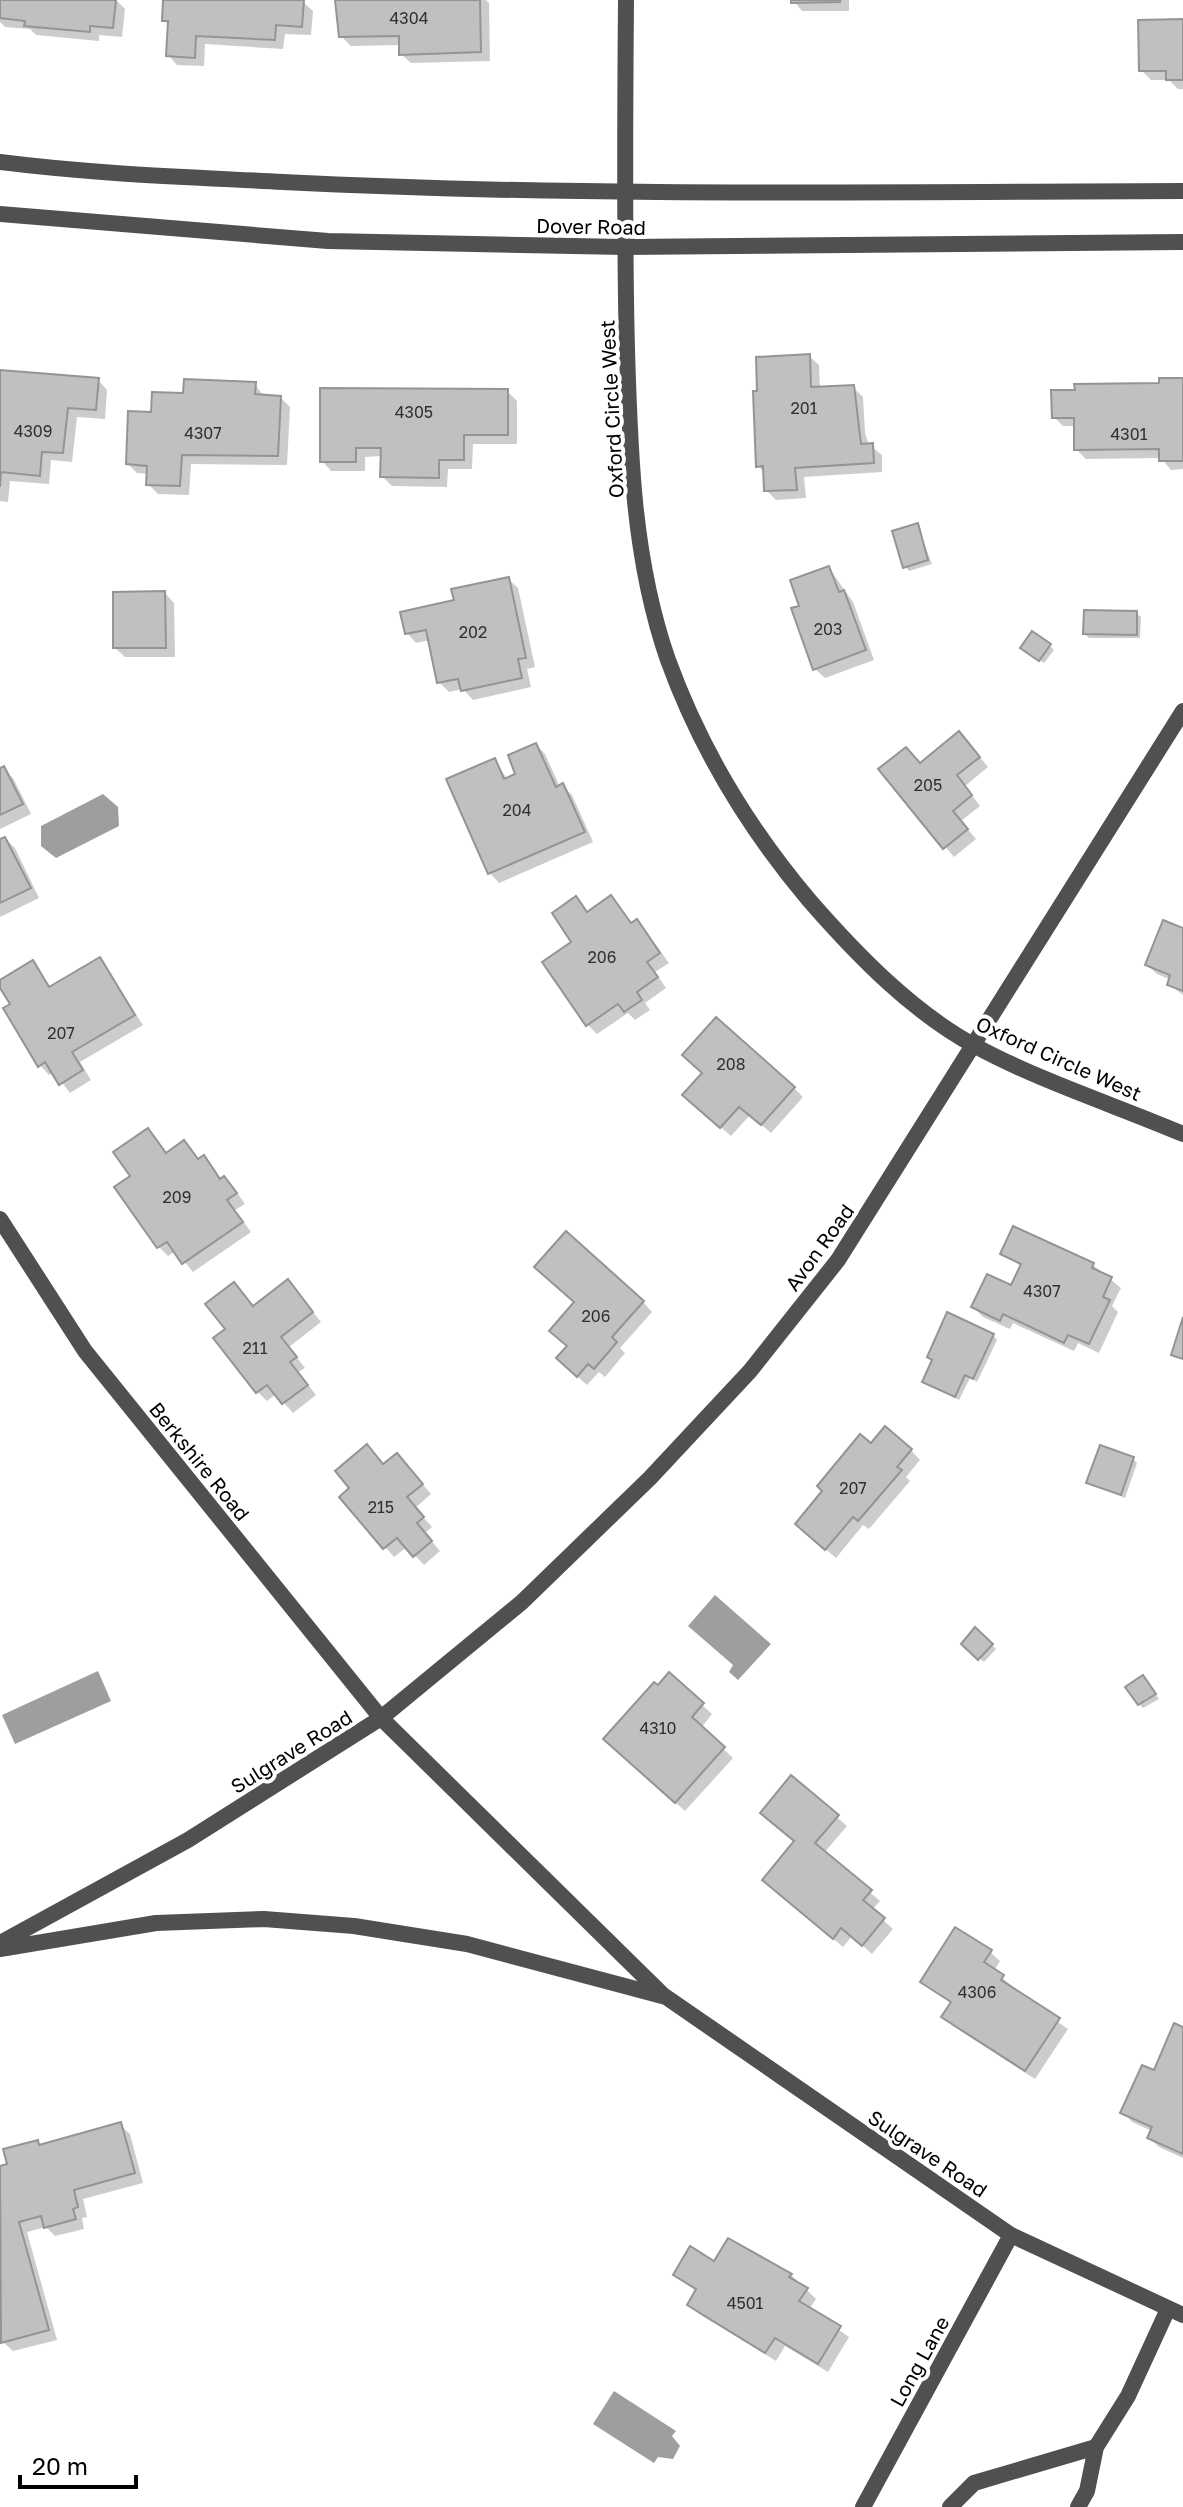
<svg xmlns="http://www.w3.org/2000/svg" width="1183" height="2507" viewBox="0 0 1183 2507" font-family="'Golos Text',sans-serif">
<style>
.water{fill:#9e9e9e}
.shadow{fill:#0003}
.building{fill:#c0c0c0;stroke:#949494;stroke-width:2}
.lines{fill:none;stroke-linecap:round;stroke-linejoin:round}
.lane{stroke:#505050;stroke-width:16}
.street{stroke:#505050;stroke-width:16}
.labels{text-anchor:middle;dominant-baseline:central;stroke-width:8;stroke-linejoin:round;paint-order:stroke}
.number-label{font-size:16px;fill:#303030}
.street-label{font-size:20px;fill:#000;stroke:#fff}
</style>
<rect width="100%" height="100%" fill="#fff"/>
<g class="water">
<polygon points="103,794 118,807 119,826 56,858 41,846 41,826"/>
<polygon points="715,1595 771,1644 738,1680 729,1672 733,1665 688,1626"/>
<polygon points="98,1671 111,1701 15,1744 2,1715"/>
<polygon points="614,2391 676,2431 672,2436 680,2446 673,2459 658,2457 654,2463 593,2424"/>
</g>
<g class="shadow">
<polygon points="0,0 116,0 125,9 122,37 99,35 99,41 36,35 30,29 5,27 0,22"/>
<polygon points="165,0 303,2 313,11 311,35 285,34 283,49 205,44 204,66 177,65 168,55 170,26 164,20"/>
<polygon points="337,0 486,0 489,3 490,61 411,63 401,54 401,45 351,46 341,36"/>
<polygon points="793,0 849,0 849,11 802,11"/>
<polygon points="1183,21 1183,89 1178,89 1169,80 1151,80 1141,70"/>
<polygon points="809,356 819,365 820,389 853,387 863,397 865,433 869,445 882,455 882,472 804,477 806,498 776,500 766,490 765,473 758,466"/>
<polygon points="0,372 98,380 107,390 105,419 77,417 72,462 51,460 49,484 10,481 8,502 0,501"/>
<polygon points="1183,380 1183,469 1171,470 1161,458 1086,459 1076,449 1076,426 1063,426 1054,417 1077,392"/>
<polygon points="255,384 264,397 281,398 290,407 287,465 191,464 189,495 158,494 148,484 149,474 137,473 128,464 153,414"/>
<polygon points="322,390 507,391 517,401 517,444 473,444 472,469 448,469 447,487 392,486 382,476 382,456 365,457 365,471 331,471 322,461"/>
<polygon points="917,525 932,564 909,571 905,566"/>
<polygon points="829,568 853,602 874,660 825,678 815,669 802,607"/>
<polygon points="508,579 518,588 535,667 527,669 531,687 473,700 463,689 449,692 439,682 430,640 416,643 407,633 456,602"/>
<polygon points="165,593 174,603 175,657 125,657 115,648"/>
<polygon points="1136,613 1141,617 1140,638 1089,638 1085,634"/>
<polygon points="1049,645 1054,650 1044,663 1027,652"/>
<polygon points="969,744 988,767 965,786 980,806 961,821 976,839 954,857 881,770 921,765"/>
<polygon points="536,745 545,754 560,787 563,786 572,795 593,842 499,883 490,873 494,760 508,780 518,775"/>
<polygon points="3,769 13,778 31,814 0,829 0,771"/>
<polygon points="5,839 15,848 39,898 0,917 0,842"/>
<polygon points="576,898 589,913 611,898 632,924 637,921 646,931 669,963 655,972 666,988 645,1003 650,1010 635,1020 628,1013 597,1034 587,1024 574,942"/>
<polygon points="1183,930 1183,995 1169,984 1171,980 1157,974 1147,965"/>
<polygon points="100,959 143,1025 80,1062 91,1080 70,1093 54,1072 49,1075 40,1065 0,982 32,963 52,988"/>
<polygon points="794,1088 803,1097 771,1133 750,1115 731,1136 695,1105"/>
<polygon points="148,1131 167,1154 184,1143 199,1161 203,1158 222,1180 234,1188 245,1204 235,1210 251,1232 193,1272 176,1251 168,1256 159,1247 133,1176"/>
<polygon points="1002,1253 1093,1265 1121,1288 1112,1306 1118,1312 1099,1353 1078,1343 1074,1351 1013,1323 1010,1329 983,1317 973,1307 1012,1288 1022,1267"/>
<polygon points="288,1281 321,1322 289,1347 305,1368 298,1372 316,1395 293,1413 276,1394 267,1401 258,1392"/>
<polygon points="643,1302 652,1312 620,1348 625,1353 605,1377 599,1372 587,1385 568,1368 576,1303"/>
<polygon points="993,1335 997,1340 977,1382 970,1378 959,1400 925,1382"/>
<polygon points="871,1445 911,1450 920,1460 906,1477 910,1481 869,1529 863,1525 836,1558 807,1533"/>
<polygon points="1133,1459 1137,1463 1125,1498 1089,1482"/>
<polygon points="406,1465 431,1494 415,1508 432,1527 425,1533 440,1551 424,1565 407,1547 394,1557 342,1497"/>
<polygon points="976,1630 996,1649 984,1662 963,1644"/>
<polygon points="670,1675 712,1714 701,1728 733,1758 685,1811 615,1748"/>
<polygon points="1147,1682 1159,1699 1143,1708 1139,1704"/>
<polygon points="791,1778 847,1826 824,1853 880,1901 872,1910 893,1929 872,1954 852,1936 843,1947 774,1889 796,1842"/>
<polygon points="990,1952 1000,1961 994,1971 1012,1986 1010,1989 1068,2029 1035,2079 953,2026 944,2016 952,2004 923,1981"/>
<polygon points="1183,2030 1183,2158 1159,2147 1149,2137 1152,2131 1132,2122 1123,2112"/>
<polygon points="120,2125 130,2134 143,2183 83,2199 87,2217 82,2218 84,2229 55,2236 46,2227 27,2232 57,2340 13,2351 3,2342 0,2330 0,2168 10,2165 37,2142 41,2146"/>
<polygon points="714,2264 791,2275 806,2289 816,2299 809,2309 849,2337 828,2372 785,2346 776,2361 699,2314 689,2305 697,2292 675,2275"/>
</g>
<g class="building">
<polygon points="0,0 116,0 113,28 90,26 90,32 24,26 25,21 0,18"/>
<polygon points="163,0 304,0 302,27 276,25 275,40 196,36 195,58 166,56 168,21 162,21"/>
<polygon points="335,0 480,0 481,52 399,55 399,36 339,37"/>
<polygon points="791,0 840,0 840,2 791,3"/>
<polygon points="1183,19 1183,80 1166,80 1166,71 1139,71 1138,20"/>
<polygon points="810,354 811,387 854,385 861,444 873,443 874,463 795,468 797,490 764,491 763,466 756,467 753,391 757,391 756,357"/>
<polygon points="0,370 99,378 96,410 68,408 63,453 42,452 40,476 1,472 0,487"/>
<polygon points="1159,378 1183,378 1183,461 1159,461 1159,449 1074,450 1074,418 1052,418 1051,390 1075,390 1074,384 1159,383"/>
<polygon points="184,379 256,382 255,394 281,396 278,456 182,455 180,486 146,485 147,466 126,464 128,411 151,412 152,392 183,393"/>
<polygon points="320,388 508,389 508,435 464,435 464,460 439,460 439,478 380,477 381,448 356,448 356,462 320,462"/>
<polygon points="918,523 928,560 903,568 892,531"/>
<polygon points="829,566 839,592 844,590 866,650 813,670 791,608 799,606 790,580"/>
<polygon points="509,577 526,658 518,659 522,678 461,691 458,679 437,683 426,630 405,634 400,612 454,600 451,589"/>
<polygon points="165,591 166,648 113,648 113,592"/>
<polygon points="1084,610 1137,611 1137,635 1083,634"/>
<polygon points="1032,631 1051,644 1039,661 1020,648"/>
<polygon points="959,731 980,757 957,775 972,795 953,811 968,829 943,849 878,769 906,747 920,763"/>
<polygon points="536,743 556,787 563,783 585,832 488,874 446,779 495,758 504,779 515,774 508,755"/>
<polygon points="4,766 23,804 0,815 0,768"/>
<polygon points="5,837 31,888 0,903 0,839"/>
<polygon points="611,895 631,923 637,919 660,953 647,962 658,977 637,992 642,1000 624,1012 618,1004 586,1026 542,962 571,942 552,913 576,896 587,912"/>
<polygon points="1163,920 1183,928 1183,991 1167,985 1170,975 1145,965"/>
<polygon points="100,957 135,1015 72,1052 83,1070 59,1085 45,1062 38,1067 3,1008 10,1004 0,988 0,980 33,960 49,987"/>
<polygon points="716,1017 795,1087 761,1125 739,1107 720,1128 682,1095 702,1073 682,1055"/>
<polygon points="148,1128 166,1153 184,1140 198,1159 204,1155 220,1179 224,1176 237,1193 227,1200 243,1222 182,1264 167,1242 157,1248 114,1187 130,1176 113,1152"/>
<polygon points="1013,1226 1094,1263 1092,1268 1112,1277 1103,1297 1110,1300 1089,1344 1068,1335 1064,1343 1003,1314 1000,1321 971,1307 987,1274 1011,1285 1021,1264 1000,1254"/>
<polygon points="566,1231 644,1301 612,1337 617,1342 594,1369 588,1364 577,1377 556,1358 567,1346 549,1331 574,1302 534,1267"/>
<polygon points="288,1279 313,1312 281,1337 297,1357 290,1362 308,1385 282,1404 267,1385 256,1393 213,1338 225,1329 205,1304 234,1282 253,1306"/>
<polygon points="947,1312 994,1334 973,1379 965,1375 955,1397 922,1382 932,1360 927,1357"/>
<polygon points="1183,1317 1183,1359 1171,1355"/>
<polygon points="885,1426 912,1449 897,1467 902,1470 858,1521 853,1517 825,1550 795,1524 822,1491 817,1486 860,1434 871,1443"/>
<polygon points="367,1444 383,1464 397,1453 423,1484 407,1497 424,1517 417,1523 432,1541 413,1557 397,1538 383,1549 339,1497 349,1488 335,1471"/>
<polygon points="1100,1445 1134,1457 1121,1495 1086,1483"/>
<polygon points="975,1627 993,1644 978,1660 961,1644"/>
<polygon points="669,1672 704,1703 692,1717 725,1747 675,1803 603,1739 654,1682 658,1685"/>
<polygon points="1143,1675 1156,1694 1138,1705 1125,1687"/>
<polygon points="791,1775 839,1815 815,1843 872,1890 863,1900 885,1918 862,1946 841,1928 833,1939 762,1880 794,1841 760,1813"/>
<polygon points="955,1927 992,1950 984,1962 1004,1975 1001,1980 1060,2018 1025,2071 941,2017 951,2002 920,1982"/>
<polygon points="1174,2023 1183,2027 1183,2154 1147,2138 1152,2127 1120,2113 1142,2065 1154,2070"/>
<polygon points="121,2122 135,2173 74,2190 78,2207 73,2209 76,2219 44,2228 41,2216 19,2222 49,2330 1,2343 0,2166 7,2164 3,2149 38,2140 39,2145"/>
<polygon points="728,2238 792,2274 789,2277 808,2288 799,2301 841,2326 818,2364 775,2338 765,2353 687,2305 696,2289 673,2275 690,2246 714,2261"/>
</g>
<g class="lines">
<g class="lane">
<polyline points="950,2507 974,2483 1096,2447"/>
<polyline points="1078,2507 1087,2491 1096,2447 1128,2396 1168,2309"/>
</g>
<g class="street">
<path d="M626,0C625,117 624,233 627,350C630,454 633,560 668,660C700,748 749,829 809,900C856,954 913,1013 977,1047C1038,1080 1117,1106 1183,1134"/>
<path d="M0,162C94,174 189,177 283,182C583,197 883,192 1183,191"/>
<polyline points="0,214 328,241 625,247 1183,242"/>
<polyline points="0,1219 85,1351 381,1718 522,1602 650,1478 750,1371 838,1260 1183,711"/>
<polyline points="0,1943 188,1840 381,1718 664,1996"/>
<polyline points="0,1949 156,1923 264,1919 354,1926 467,1944 666,1997 1011,2235 1183,2315"/>
<polyline points="863,2507 1011,2235"/>
</g>
</g>
<g class="labels">
<g class="number-label">
<text x="409" y="18">4304</text>
<text x="804" y="408">201</text>
<text x="414" y="412">4305</text>
<text x="33" y="431">4309</text>
<text x="203" y="433">4307</text>
<text x="1129" y="434">4301</text>
<text x="828" y="629">203</text>
<text x="473" y="632">202</text>
<text x="928" y="785">205</text>
<text x="517" y="810">204</text>
<text x="602" y="957">206</text>
<text x="61" y="1033">207</text>
<text x="731" y="1064">208</text>
<text x="177" y="1197">209</text>
<text x="1042" y="1291">4307</text>
<text x="596" y="1316">206</text>
<text x="255" y="1348">211</text>
<text x="853" y="1488">207</text>
<text x="381" y="1507">215</text>
<text x="658" y="1728">4310</text>
<text x="977" y="1992">4306</text>
<text x="745" y="2303">4501</text>
</g>
<g class="street-label">
<text transform="translate(591 226) rotate(1)">Dover Road</text>
<text transform="translate(611 409) rotate(-93)">Oxford Circle West</text>
<text transform="translate(1059 1058) rotate(24)">Oxford Circle West</text>
<text transform="translate(819 1247) rotate(-54)">Avon Road</text>
<text transform="translate(200 1461) rotate(51)">Berkshire Road</text>
<text transform="translate(291 1751) rotate(-32)">Sulgrave Road</text>
<text transform="translate(928 2153) rotate(34)">Sulgrave Road</text>
<text transform="translate(919 2361) rotate(-61)">Long Lane</text>
</g>
</g>
<path d="M20 2475v12h116v-12" fill="none" stroke="#000000" stroke-width="4"/>
<text x="32" y="2475" font-size="24" fill="#000000" stroke="#ffffff" stroke-width="6" paint-order="stroke">20 m</text>
</svg>
